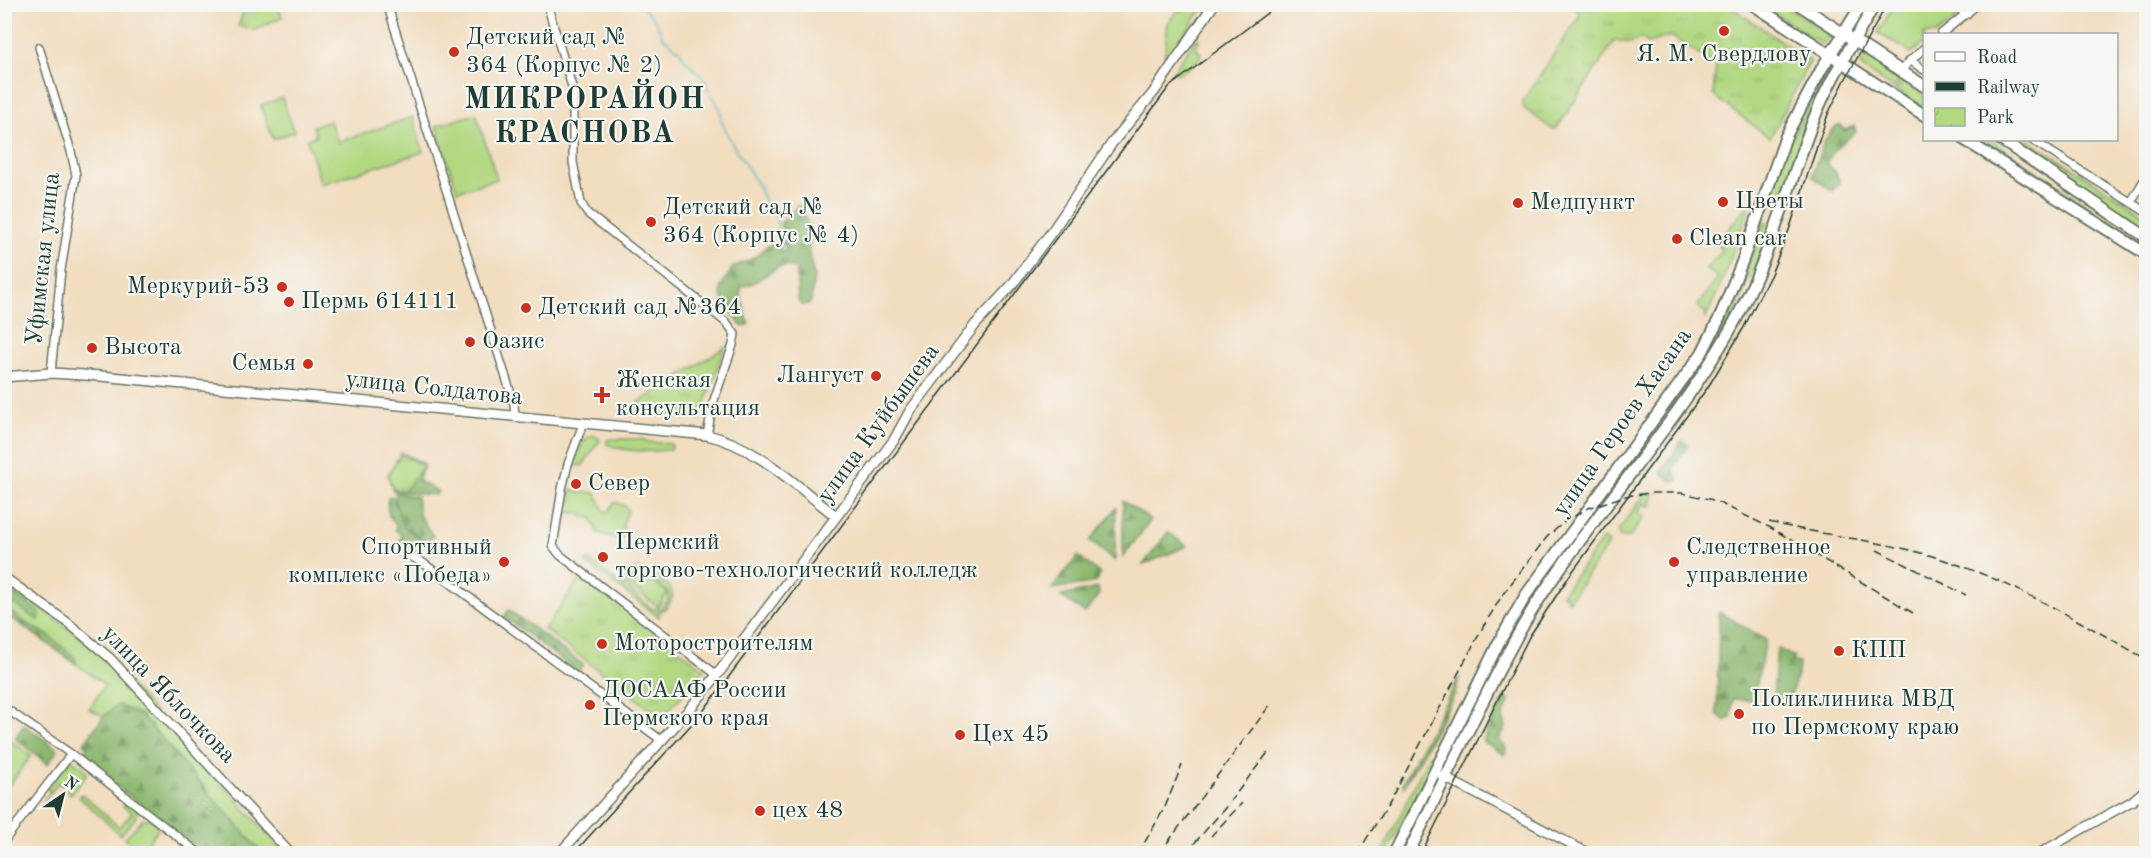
<svg xmlns="http://www.w3.org/2000/svg" width="2151" height="858" viewBox="0 0 2151 858" font-family="'Old Standard TT',serif">
<style>
.green{fill:#b2d882;stroke:#688a5b;stroke-width:1.5;fill-rule:evenodd}
.forest{fill:url(#forest-firs);stroke:#567a52;stroke-width:1.5}
.park{fill:url(#park-tufts);stroke:#688a5b;stroke-width:1.5}
.lines{fill:none;stroke-linecap:round;stroke-linejoin:round}
.stream{stroke:#4ab9c4;stroke-width:1.5}
.minor-casing{stroke:#697565;stroke-width:10}
.tertiary-casing{stroke:#697565;stroke-width:11}
.secondary-casing{stroke:#697565;stroke-width:12}
.primary-casing{stroke:#697565;stroke-width:14}
.minor{stroke:#fff;stroke-width:7}
.tertiary{stroke:#fff;stroke-width:8}
.secondary{stroke:#fff;stroke-width:9}
.primary{stroke:#fff;stroke-width:10}
.tram{stroke:#1f3d34;stroke-width:1.5}
.rail{stroke:#1f3d34;stroke-width:1.5;stroke-dasharray:9 4.5;stroke-linecap:butt}
.poi-dot{fill:#c8321e;stroke:#f6f6f2;stroke-width:2}
.labels{text-anchor:middle;dominant-baseline:central;stroke-width:4.5;stroke-linejoin:round;paint-order:stroke}
.poi-label{font-size:24px;fill:#1f3d34;stroke:#f6f6f2;text-anchor:start}
.street-label{font-size:24px;fill:#1f3d34;stroke:#f6f6f2}
.district-label{font-size:30px;font-weight:bold;letter-spacing:1.5px;fill:#1f3d34;stroke:#f6f6f2}
</style>
<defs>
<pattern id="forest-firs" width="22" height="20" patternUnits="userSpaceOnUse" patternTransform="scale(1.5)"><rect width="22" height="20" fill="#8db870"/><path d="M5 1l3.5 6h-7zM16 11l3.5 6h-7z" fill="#73975d"/></pattern>
<pattern id="park-tufts" width="24" height="20" patternUnits="userSpaceOnUse" patternTransform="scale(1.5)"><rect width="24" height="20" fill="#b2d882"/><path d="M3 7l-1-3M5 7V3M7 7l1-3M15 17l-1-3M17 17v-4M19 17l1-3" fill="none" stroke="#99ba71"/></pattern>
</defs>
<rect width="100%" height="100%" fill="#f6f6f2"/>
<filter id="ink" filterUnits="userSpaceOnUse"><feTurbulence type="fractalNoise" baseFrequency=".0167" numOctaves="2"/><feDisplacementMap in="SourceGraphic" scale="12" xChannelSelector="R" yChannelSelector="G"/><feConvolveMatrix kernelMatrix="1 2 1 2 8 2 1 2 1" color-interpolation-filters="sRGB"/></filter>
<filter id="wash" filterUnits="userSpaceOnUse"><feTurbulence type="fractalNoise" baseFrequency=".008" numOctaves="4" result="noise"/><feDisplacementMap in="SourceGraphic" scale="24" xChannelSelector="R" yChannelSelector="G"/><feGaussianBlur stdDeviation="1.35" result="paint"/><feColorMatrix in="noise" values="0 0 0 0 0 0 0 0 0 0 0 0 0 0 0 0 0 1.4 0 .05"/><feComposite in="paint" operator="in"/></filter>
<g filter="url(#wash)">
<rect width="100%" height="100%" fill="#f2ddbf"/>
<g class="green">
<polygon points="1204,5 1204,7 1164,61 1168,23 1176,12"/>
<polygon points="1763,5 1785,5 1830,34 1823,45"/>
<polygon points="1894,5 1949,5 1962,14 1936,34 1924,34 1924,43 1911,53 1878,33"/>
<path d="M1199,39L1196,48L1201,54C1198,63 1186,70 1177,74L1173,71L1195,40Z"/>
<polygon points="1866,55 1903,79 1893,88 1860,66"/>
<polygon points="1826,72 1829,74 1808,119 1779,204 1776,205 1769,202 1768,199 1792,138"/>
<polygon points="1906,81 1924,94 1924,108 1895,90"/>
<polygon points="282,98 294,132 273,139 261,105"/>
<polygon points="476,114 497,179 457,191 436,126"/>
<polygon points="413,117 423,152 321,184 307,139 316,136 313,126 330,121 338,142"/>
<polygon points="1975,140 1991,140 2146,244 2146,247"/>
<polygon points="2010,140 2029,140 2146,215 2146,231"/>
<path d="M1748,205L1750,206L1723,279L1705,320L1706,313L1697,306L1718,278L1706,269C1711,262 1717,259 1721,251L1718,242Z"/>
<polygon points="1764,223 1773,226 1735,314 1708,360 1602,502 1598,503 1713,348 1735,304"/>
<path d="M594,435L600,440L583,465L576,466L574,462C578,452 583,437 594,435Z"/>
<path d="M641,439L649,442L671,444L672,448L669,450C651,452 624,452 607,444V440L611,439Z"/>
<polygon points="573,489 581,493 591,492 596,494 605,512 608,512 615,502 625,506 628,511 623,524 624,533 621,538 615,538 598,533 592,518 581,516 581,513 570,513 566,510 568,503 572,500 570,494"/>
<polygon points="1645,494 1654,494 1650,507 1644,503 1638,513 1644,517 1630,537 1619,537 1618,531"/>
<polygon points="1603,539 1609,543 1568,602 1567,597 1562,594"/>
<path d="M589,560L624,587C629,564 641,566 658,578C661,581 666,583 669,587C678,596 667,609 658,612L660,615L659,617L586,563ZM641,571L668,592V600L660,609H652L629,589C627,580 632,573 641,571Z"/>
<polygon points="641,573 667,593 658,607 631,586"/>
<polygon points="5,580 100,653 286,853 262,853 141,715 118,705 104,716 89,709 105,685 5,613"/>
<polygon points="7,738 31,756 5,791 4,747 8,743 5,741"/>
<polygon points="1429,755 1435,757 1387,853 1382,853"/>
<polygon points="71,759 86,770 86,776 71,794 59,782 44,801 50,792 47,788"/>
<polygon points="82,794 119,827 132,813 123,806 126,801 138,810 137,816 121,835 79,797"/>
<polygon points="143,819 150,819 158,825 158,829 147,844 160,853 141,853 125,838"/>
</g>
<g class="forest">
<path d="M1840,125L1844,130L1855,126L1856,132L1835,149L1826,163L1836,173L1840,182L1832,191L1812,176C1817,162 1825,129 1840,125Z"/>
<path d="M797,206H801L811,233V240L808,250L814,276L811,301L809,304L801,305L798,300L796,269C783,260 766,275 755,282C751,284 746,285 741,287V297L749,324L745,327L741,326C734,314 715,298 723,283C726,277 730,274 733,267L754,258L766,247L774,243L779,246L781,253L786,250L781,223Z"/>
<polygon points="1682,441 1688,445 1673,469 1679,480 1674,482 1661,473"/>
<polygon points="401,453 425,464 418,481 438,491 436,495 393,491 388,475"/>
<path d="M396,493L417,497L419,515L433,536L427,544C413,533 391,514 396,493Z"/>
<path d="M392,496L404,526L425,544L417,554L399,542L402,535L395,530L397,525C388,518 386,509 388,497Z"/>
<polygon points="1123,501 1151,520 1123,557"/>
<polygon points="1116,508 1115,561 1090,541"/>
<polygon points="1168,532 1187,546 1143,565"/>
<polygon points="1078,556 1100,574 1097,582 1052,589"/>
<path d="M5,586L40,613L39,620C29,616 24,610 15,604L9,607L5,603Z"/>
<polygon points="1098,588 1099,594 1085,613 1061,596"/>
<polygon points="5,607 27,624 48,635 75,658 76,662 74,662 5,613"/>
<polygon points="509,610 583,665 578,672 504,617"/>
<polygon points="1719,612 1766,640 1753,701 1733,699 1731,717 1724,721 1717,713"/>
<polygon points="1777,648 1794,657 1792,662 1799,663 1798,672 1790,698 1773,698"/>
<polygon points="1459,677 1456,692 1404,787 1403,782"/>
<polygon points="1506,695 1509,701 1503,717 1506,727 1499,739 1507,750 1505,755 1483,742 1487,730"/>
<polygon points="117,705 141,715 262,853 204,853 81,759 87,747 84,743 104,716"/>
<polygon points="24,725 58,749 48,764 15,738"/>
</g>
<g class="park">
<polygon points="246,5 277,5 282,17 255,30 238,26"/>
<polygon points="1575,5 1728,5 1810,61 1770,138 1713,95 1716,66 1671,36 1648,43 1641,38 1631,43 1615,40 1557,128 1552,129 1524,108 1523,101 1580,15"/>
<polygon points="725,347 700,418 627,410"/>
<polygon points="401,453 423,466 405,490 393,489 388,475"/>
<polygon points="582,576 705,669 662,718 544,629"/>
</g>
<g class="lines">
<polyline class="stream" points="643,8 655,20 663,37 680,51 686,61 707,81 708,88 721,111 721,119 728,136 759,187 765,202 775,214 778,225 778,234 782,241 782,249"/>
</g>
</g>
<g filter="url(#ink)">
<g class="lines">
<defs>
<g id="minor">
<polyline points="387,4 514,403 515,417"/>
<polyline points="547,4 573,90 573,162 581,203 587,213 727,323 735,334 733,345 713,403 707,435"/>
<polyline points="1952,4 1967,14"/>
<polyline points="1941,34 1978,4"/>
<polyline points="39,47 71,151 76,175 61,270 51,373"/>
<polyline points="1910,60 1924,70"/>
<polyline points="1901,70 1924,48"/>
<polyline points="2032,140 2146,212"/>
<polyline points="2131,202 2146,177"/>
<polyline points="583,424 568,464 562,489 553,546 560,555 717,675"/>
<polyline points="410,556 422,562 661,740"/>
<polyline points="4,707 71,754 200,854"/>
<polyline points="4,841 71,754"/>
</g>
<g id="tertiary">
<polyline points="4,577 67,622 110,658 291,854"/>
<polyline points="1442,776 1590,854"/>
<polyline points="2038,854 2132,801 2146,789"/>
</g>
<g id="secondary">
<path d="M4,377L51,373L101,376L707,435C757,446 797,487 836,516"/>
<polyline points="559,854 689,710 717,675 894,440 910,411 975,325 1011,286 1053,230 1112,143 1154,92 1214,4"/>
</g>
<g id="primary">
<polyline points="1752,4 1924,115"/>
<polyline points="1798,4 1924,86"/>
<polyline points="1965,140 2146,254"/>
<polyline points="2001,140 2146,237"/>
<polyline points="1394,854 1498,644 1526,595 1702,353 1720,317 1742,262 1786,136 1822,68 1862,4"/>
<path d="M1408,854C1432,805 1455,757 1479,709C1498,672 1515,636 1538,601C1598,508 1675,426 1730,330C1768,264 1786,192 1813,121C1829,80 1853,43 1875,4"/>
</g>
</defs>
<use href="#minor" class="minor-casing"/>
<use href="#tertiary" class="tertiary-casing"/>
<use href="#secondary" class="secondary-casing"/>
<use href="#primary" class="primary-casing"/>
<use href="#minor" class="minor"/>
<use href="#tertiary" class="tertiary"/>
<use href="#secondary" class="secondary"/>
<use href="#primary" class="primary"/>
<g class="tram">
<polyline points="573,854 701,714 1169,87 1279,4"/>
<polyline points="1421,854 1529,637 1570,575 1708,387 1743,329 1771,274 1789,230 1828,114 1845,80 1887,4"/>
</g>
<g class="rail">
<path d="M1769,522C1824,536 1881,540 1935,557C2010,580 2079,621 2146,659"/>
<polyline points="1877,550 1966,595"/>
<polyline points="1211,836 1242,803"/>
<polyline points="1138,854 1165,807 1182,765"/>
<polyline points="1159,854 1270,705"/>
<polyline points="1185,854 1225,808 1270,750"/>
<polyline points="1357,854 1389,803 1483,627 1503,594 1547,537 1563,523 1588,508 1625,496 1650,493 1682,493 1713,500 1771,528 1913,613"/>
</g>
</g>
</g>
<g class="poi-dot">
<circle cx="1724" cy="31" r="6"/>
<circle cx="454" cy="52" r="6"/>
<circle cx="1723" cy="202" r="6"/>
<circle cx="1518" cy="203" r="6"/>
<circle cx="651" cy="222" r="6"/>
<circle cx="1677" cy="239" r="6"/>
<circle cx="282" cy="287" r="6"/>
<circle cx="289" cy="302" r="6"/>
<circle cx="526" cy="308" r="6"/>
<circle cx="470" cy="342" r="6"/>
<circle cx="92" cy="348" r="6"/>
<circle cx="308" cy="364" r="6"/>
<circle cx="876" cy="376" r="6"/>
<path d="M599 386h6v6h6v6h-6v6h-6v-6h-6v-6h6z"/>
<circle cx="576" cy="484" r="6"/>
<circle cx="603" cy="557" r="6"/>
<circle cx="504" cy="562" r="6"/>
<circle cx="1674" cy="562" r="6"/>
<circle cx="602" cy="644" r="6"/>
<circle cx="1839" cy="651" r="6"/>
<circle cx="590" cy="705" r="6"/>
<circle cx="1739" cy="714" r="6"/>
<circle cx="960" cy="735" r="6"/>
<circle cx="760" cy="811" r="6"/>
</g>
<g class="labels">
<g class="poi-label">
<text x="466" y="38">Детский сад №<tspan x="466" dy="28">364 (Корпус № 2)</tspan></text>
<text x="1724" y="55" text-anchor="middle">Я. М. Свердлову</text>
<text x="1735" y="202">Цветы</text>
<text x="1530" y="203">Медпункт</text>
<text x="663" y="208">Детский сад №<tspan x="663" dy="28">364 (Корпус № 4)</tspan></text>
<text x="1689" y="239">Clean car</text>
<text x="270" y="287" text-anchor="end">Меркурий-53</text>
<text x="301" y="302">Пермь 614111</text>
<text x="538" y="308">Детский сад №364</text>
<text x="482" y="342">Оазис</text>
<text x="104" y="348">Высота</text>
<text x="296" y="364" text-anchor="end">Семья</text>
<text x="864" y="376" text-anchor="end">Лангуст</text>
<text x="616" y="381">Женская<tspan x="616" dy="28">консультация</tspan></text>
<text x="588" y="484">Север</text>
<text x="615" y="543">Пермский<tspan x="615" dy="28">торгово-технологический колледж</tspan></text>
<text x="492" y="548" text-anchor="end">Спортивный<tspan x="492" dy="28">комплекс «Победа»</tspan></text>
<text x="1686" y="548">Следственное<tspan x="1686" dy="28">управление</tspan></text>
<text x="614" y="644">Моторостроителям</text>
<text x="1851" y="651">КПП</text>
<text x="602" y="691">ДОСААФ России<tspan x="602" dy="28">Пермского края</tspan></text>
<text x="1751" y="700">Поликлиника МВД<tspan x="1751" dy="28">по Пермскому краю</tspan></text>
<text x="972" y="735">Цех 45</text>
<text x="772" y="811">цех 48</text>
</g>
<g class="street-label">
<text transform="translate(44 259) rotate(-84)">Уфимская улица</text>
<text transform="translate(434 389) rotate(6)">улица Солдатова</text>
<text transform="translate(1623 423) rotate(-55)">улица Героев Хасана</text>
<text transform="translate(879 424) rotate(-54)">улица Куйбышева</text>
<text transform="translate(168 695) rotate(46)">улица Яблочкова</text>
</g>
<g class="district-label">
<text x="585" y="100">МИКРОРАЙОН<tspan x="585" dy="34">КРАСНОВА</tspan></text>
</g>
</g>
<rect width="2151" height="858" fill="none" stroke="#f6f6f2" stroke-width="24"/>
<rect x="1923" y="33" width="195" height="108" fill="#f6f6f2" stroke="#a0aca6" stroke-width="1.5"/>
<rect x="1935" y="52" width="30" height="9" fill="#ffffff" stroke="#a0aca6" stroke-width="1.5"/>
<text x="1977" y="63" font-size="18" fill="#1f3d34">Road</text>
<rect x="1935" y="82" width="30" height="9" fill="#1f3d34" stroke="#a0aca6" stroke-width="1.5"/>
<text x="1977" y="93" font-size="18" fill="#1f3d34">Railway</text>
<rect x="1935" y="108" width="30" height="18" fill="url(#park-tufts)" stroke="#a0aca6" stroke-width="1.5"/>
<text x="1977" y="123" font-size="18" fill="#1f3d34">Park</text>
<g transform="translate(63 795) rotate(35)" stroke="#f6f6f2" stroke-width="4.5" paint-order="stroke">
<path d="M0-4.5L10 22L0 15L-10 22Z" fill="#1f3d34"/>
<text y="-9" font-size="16" font-weight="bold" text-anchor="middle" fill="#1f3d34">N</text>
</g>
</svg>
